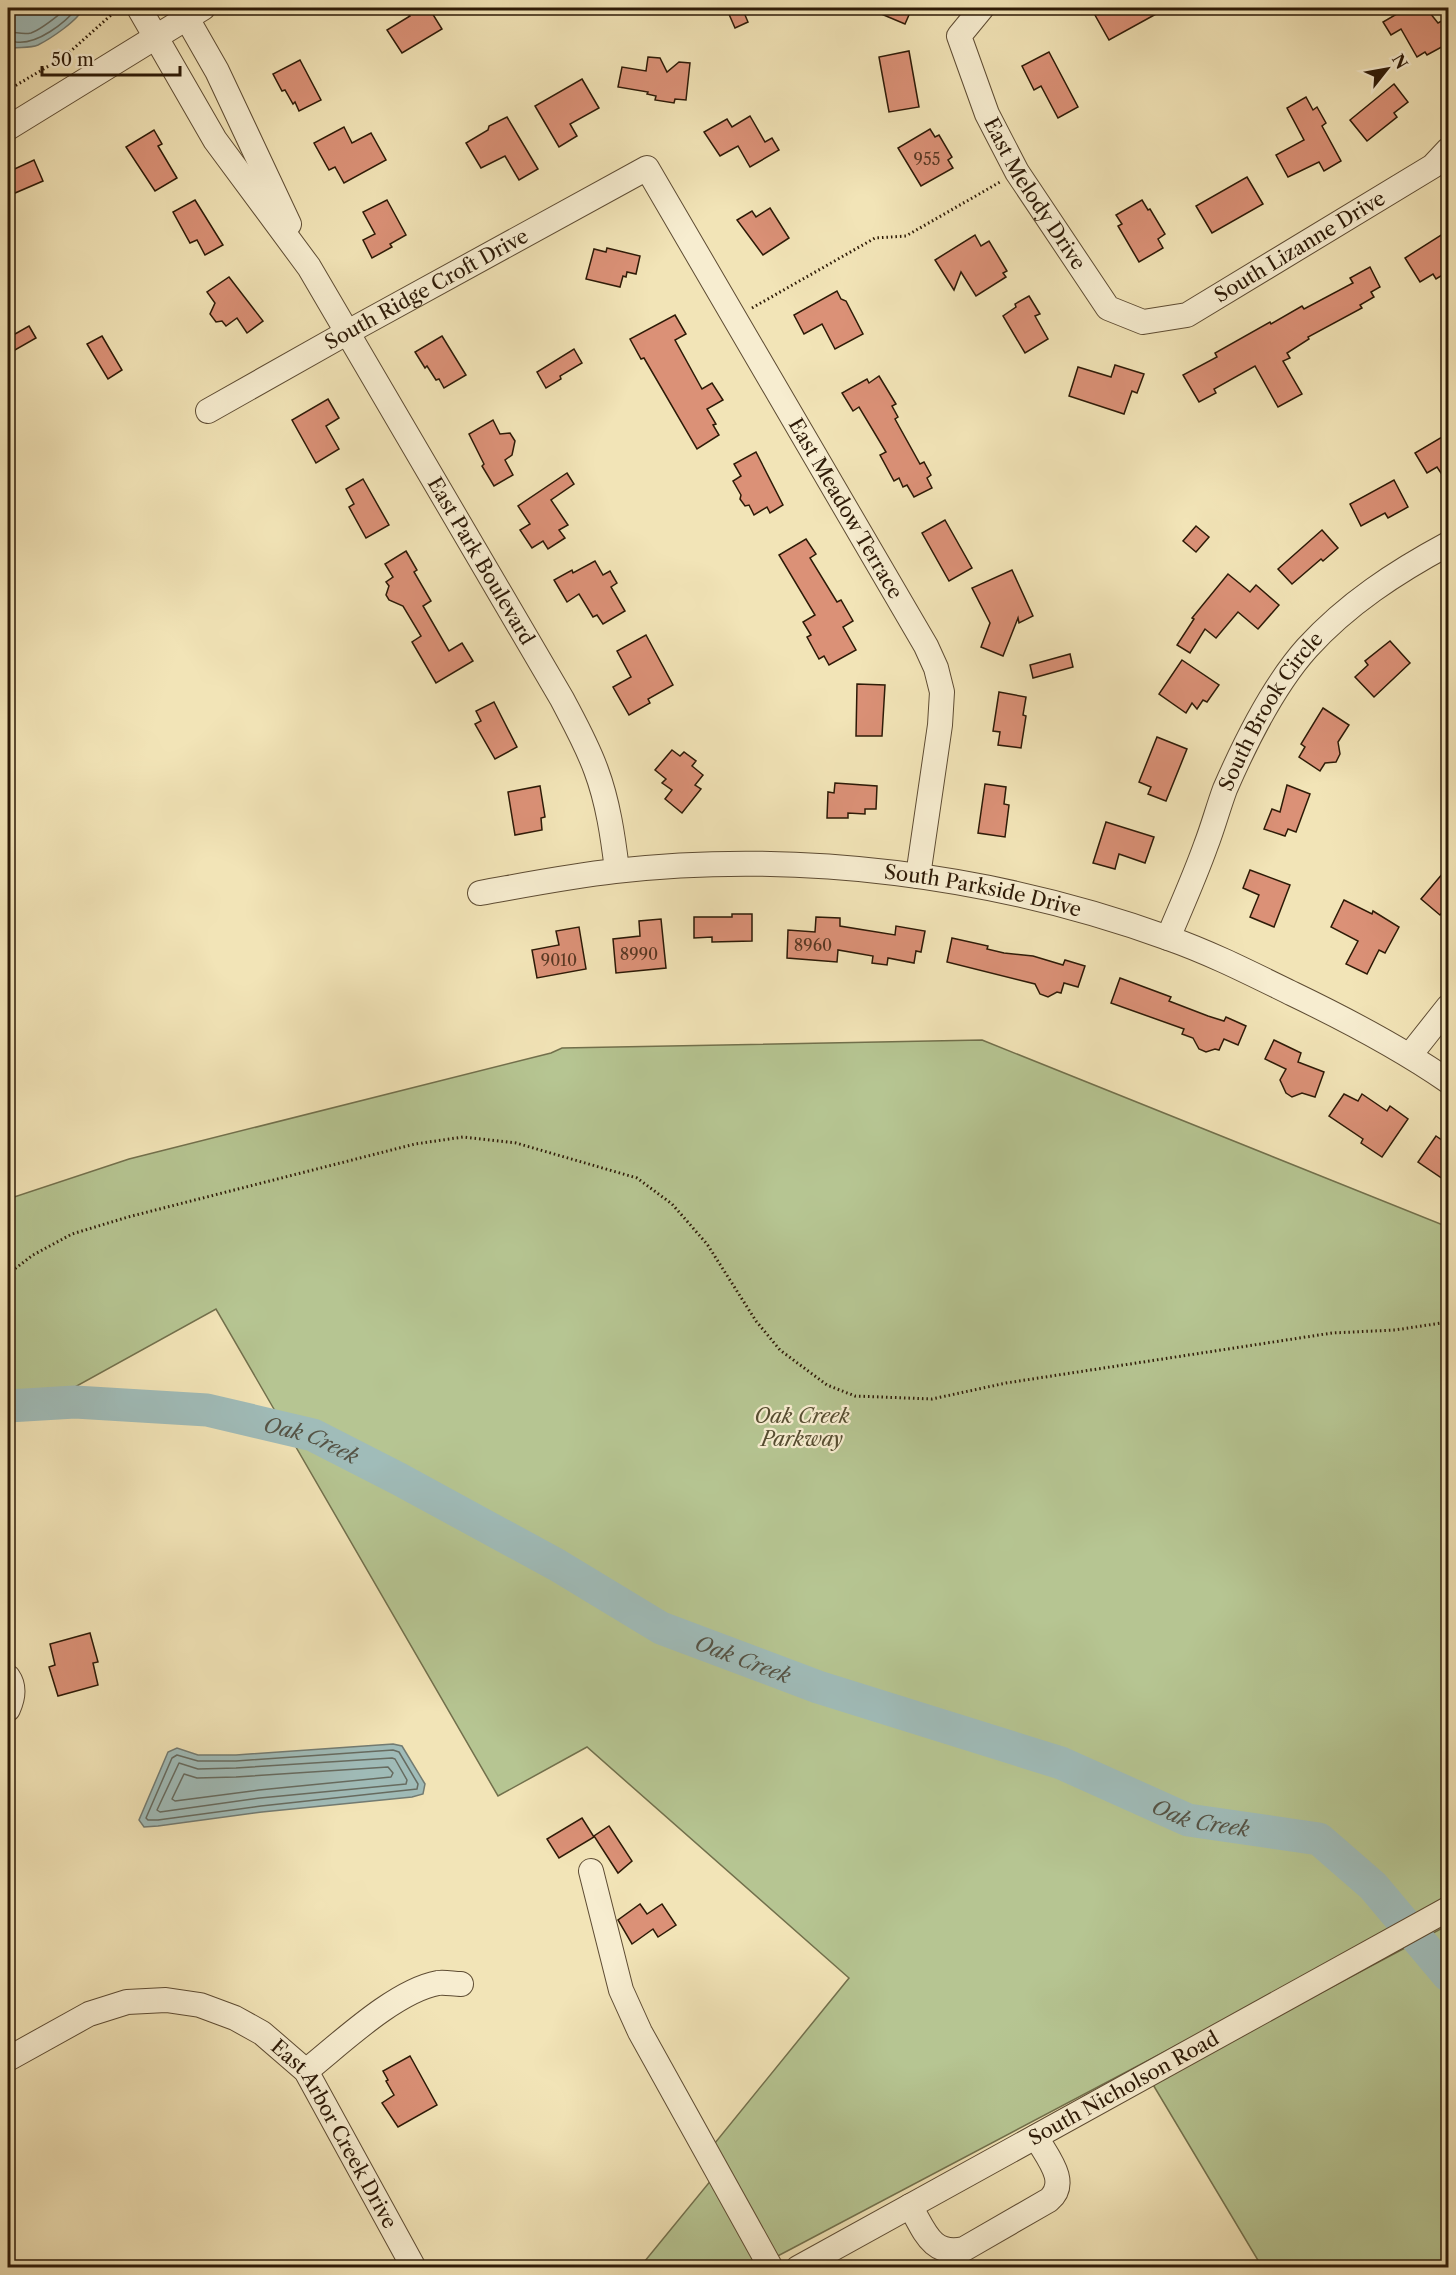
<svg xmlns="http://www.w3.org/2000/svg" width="1456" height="2275" viewBox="0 0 1456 2275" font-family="'Libre Caslon Text',serif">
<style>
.green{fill:#b6c592;stroke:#72704c;stroke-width:1.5}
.water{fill:#a0bcb9;stroke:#727b72;stroke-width:1.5}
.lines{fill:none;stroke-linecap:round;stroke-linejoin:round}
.shore{stroke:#666b60;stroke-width:1.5}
.river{stroke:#a0bcb9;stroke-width:33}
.building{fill:#db9177;stroke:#2d1a07;stroke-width:1.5}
.minor-casing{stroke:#5e4c33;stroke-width:26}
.path{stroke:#2d1a07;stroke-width:3;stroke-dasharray:1.5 3;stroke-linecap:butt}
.minor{stroke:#f7edd0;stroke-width:24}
.labels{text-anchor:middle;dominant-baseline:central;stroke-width:4.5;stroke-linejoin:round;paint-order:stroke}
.number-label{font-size:16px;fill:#583823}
.street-label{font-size:20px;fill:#2d1a07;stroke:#f7edd0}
.park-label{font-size:20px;font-style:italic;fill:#564d31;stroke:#f7edd0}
.water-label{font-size:21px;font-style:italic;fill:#555345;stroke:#f7edd0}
</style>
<rect width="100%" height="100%" fill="#f2e4b7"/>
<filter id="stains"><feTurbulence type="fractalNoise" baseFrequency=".00333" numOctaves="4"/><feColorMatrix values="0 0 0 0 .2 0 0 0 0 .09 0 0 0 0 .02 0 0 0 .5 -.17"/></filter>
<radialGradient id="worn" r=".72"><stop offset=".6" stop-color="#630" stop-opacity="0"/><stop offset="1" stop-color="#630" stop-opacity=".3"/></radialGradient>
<g class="green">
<polygon points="982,1040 1448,1227 1448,1897 1272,1995 791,2249 768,2261 771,2267 640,2267 717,2173 706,2154 849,1978 587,1747 498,1796 216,1309 8,1424 8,1199 129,1159 551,1053 562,1048"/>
<polygon points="1448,1925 1448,2267 1262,2267 1152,2083"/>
</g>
<g class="water">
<path d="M8,8H83C79,20 50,39 38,45C31,48 21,47 13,48L8,43Z"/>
<polygon points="393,1744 402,1746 425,1784 423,1794 412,1797 262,1812 158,1826 144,1827 139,1820 168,1752 177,1748 198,1755 236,1755"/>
</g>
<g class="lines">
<g class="shore">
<path d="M8,32C16,32 23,35 31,33C44,28 57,16 67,8"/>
<path d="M8,39C11,40 13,41 16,42C37,45 65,23 77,8"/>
<polygon points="393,1750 399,1752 418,1784 417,1789 261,1806 158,1820 148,1820 146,1818 172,1758 177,1755 198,1761 236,1761"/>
<polygon points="392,1758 395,1759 407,1780 406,1784 260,1798 160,1812 157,1810 179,1763 198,1769 236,1768"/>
<polygon points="388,1767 393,1773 391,1777 259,1790 175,1801 172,1799 184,1774 197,1778 236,1777"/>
</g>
<path class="river" id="s1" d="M8,1406L75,1402L207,1410L313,1435L399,1479L557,1565L661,1628L818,1687L1061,1763L1188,1820L1319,1839L1373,1886L1448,1975"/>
</g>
<g class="building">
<polygon points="404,8 429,8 442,29 402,53 387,30 410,16"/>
<polygon points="739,8 742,8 748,22 735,28 728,12"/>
<polygon points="867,8 912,8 905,24"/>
<polygon points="1091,8 1167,8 1109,40"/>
<polygon points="1407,8 1426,8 1438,23 1449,17 1449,43 1427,55 1425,52 1417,57 1401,29 1391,35 1383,22"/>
<polygon points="909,51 919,107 889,112 879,57"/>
<polygon points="1049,52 1078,107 1058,118 1041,86 1034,90 1022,66"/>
<polygon points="648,57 660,58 667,72 679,62 690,63 686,100 675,99 674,103 655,100 656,96 647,94 648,92 618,87 622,67 646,71"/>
<polygon points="300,60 321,100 299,111 295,102 293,104 285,90 282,91 273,74"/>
<polygon points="582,79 599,108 570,124 577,136 559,147 535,106"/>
<polygon points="1394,84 1408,102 1394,113 1397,117 1367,141 1350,120"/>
<polygon points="1306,97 1313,110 1317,107 1326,123 1322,126 1341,161 1324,171 1319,162 1288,177 1276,155 1304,140 1287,108"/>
<polygon points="750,116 765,142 772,138 779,150 750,167 738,146 720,156 704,132 727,119 732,127"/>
<polygon points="507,117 538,169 519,180 505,156 481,168 466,143 488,130 489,126"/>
<polygon points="344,127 352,143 371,133 386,160 344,183 335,167 329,170 314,143"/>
<polygon points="930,129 935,137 939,135 952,157 948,160 953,168 921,186 898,148"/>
<polygon points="154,130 162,144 158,146 177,178 155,191 126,147"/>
<polygon points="34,160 43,181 8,196 8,172"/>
<polygon points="1247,177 1263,204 1212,233 1196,206"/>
<polygon points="195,200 223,245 205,255 197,240 190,243 173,212"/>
<polygon points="387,200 406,235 390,244 392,247 372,258 363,240 375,234 363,212"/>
<polygon points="1142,200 1148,210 1150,209 1165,234 1158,239 1163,248 1139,262 1118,226 1122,224 1116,215"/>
<polygon points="770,208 789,238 763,255 737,220 752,211 756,217"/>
<polygon points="1449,230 1449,271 1436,279 1433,274 1420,282 1405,258"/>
<polygon points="975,235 981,246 989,241 1007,271 1003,273 1006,277 976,296 961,272 954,290 935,260"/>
<polygon points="607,248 640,256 636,274 627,272 626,277 623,276 620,287 586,279 594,249 606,252"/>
<polygon points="1370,267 1380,287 1371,292 1374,297 1360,305 1362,308 1308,337 1309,339 1287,353 1290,358 1283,361 1302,394 1278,407 1255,366 1214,389 1216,393 1199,402 1183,375 1217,357 1215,353 1270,322 1271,324 1302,306 1304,309 1353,283 1350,278"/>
<polygon points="229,277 263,321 247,333 237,318 226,326 222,321 216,322 210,314 215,303 207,292"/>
<polygon points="837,291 841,299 846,301 863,334 835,349 822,324 804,334 794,315"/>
<polygon points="1029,296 1040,314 1035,316 1048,339 1025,353 1003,316 1016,307 1015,304"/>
<polygon points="675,315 686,334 675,340 702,389 712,383 723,400 707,409 716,424 713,425 719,435 697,449 644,358 641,359 630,339"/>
<polygon points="29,326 36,338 8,354 8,338"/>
<polygon points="102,336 122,370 108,379 87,344"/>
<polygon points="442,336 466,375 444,388 439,379 436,380 427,366 425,368 415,352"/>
<polygon points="574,349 582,363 560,376 561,379 546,388 537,372"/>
<polygon points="1115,365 1144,374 1137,393 1132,391 1124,414 1069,396 1078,367 1111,377"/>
<polygon points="879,376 896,404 892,406 898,417 895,419 920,464 924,462 931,475 927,478 932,488 914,497 907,485 903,487 899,478 894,481 880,455 886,452 859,407 853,411 842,393 867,379 869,383"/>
<polygon points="328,399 339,418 326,426 339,449 316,463 292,420"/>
<polygon points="493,420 500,434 510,433 515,441 512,455 505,460 513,475 494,486 482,466 484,464 469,434"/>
<polygon points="1449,436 1449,485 1437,467 1427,473 1415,453 1442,437 1443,439"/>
<polygon points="756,452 783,505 770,513 767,507 754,515 749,505 745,506 740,499 741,495 733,481 741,476 734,464"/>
<polygon points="567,473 574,484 551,500 568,525 559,530 565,538 548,549 543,541 532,548 520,530 530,524 518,506"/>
<polygon points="363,479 389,525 366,538 349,507 354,504 346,489"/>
<polygon points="1394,480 1408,507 1388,518 1385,513 1361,526 1350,504"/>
<polygon points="945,520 972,568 949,581 922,533"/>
<polygon points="1196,526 1209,537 1196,552 1183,541"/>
<polygon points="1322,530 1338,548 1323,561 1321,559 1292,584 1278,569"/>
<polygon points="806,539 816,554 810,558 837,602 841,600 853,621 843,627 856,650 829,665 824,656 819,659 807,637 811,635 803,622 815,615 779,555"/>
<polygon points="406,551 417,570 414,572 431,601 423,606 449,651 462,643 473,661 436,683 412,642 421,636 403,606 389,600 386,595 389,586 386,582 393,577 385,564"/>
<polygon points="595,561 603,575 610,571 617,583 611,587 625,611 603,624 597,615 593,617 579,594 567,602 554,580 572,570 573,573"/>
<polygon points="1012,570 1033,616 1019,623 1018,618 1003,656 981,647 990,623 972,588"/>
<polygon points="1228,574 1250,592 1256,585 1279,605 1258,629 1238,612 1216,638 1205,629 1190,653 1177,645 1194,619 1192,618"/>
<polygon points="646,635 673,685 648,699 650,703 629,715 613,687 631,677 617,651"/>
<polygon points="1390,641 1410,663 1374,697 1355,677 1368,665 1365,661"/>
<polygon points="1070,654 1073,667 1033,678 1030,665"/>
<polygon points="1182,660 1219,685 1207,702 1203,700 1197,709 1192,703 1186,713 1159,694"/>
<polygon points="857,684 885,685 882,736 856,736"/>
<polygon points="999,692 1026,697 1023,715 1026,716 1021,748 998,745 1000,732 993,731"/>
<polygon points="494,702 517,747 495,759 475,724 481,721 476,711"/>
<polygon points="1323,708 1349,725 1338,742 1340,754 1336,762 1325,763 1320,771 1299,757 1305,747 1301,744"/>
<polygon points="1157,737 1187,749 1166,801 1148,794 1151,787 1139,782"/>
<polygon points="672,750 680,756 684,752 696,761 692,766 703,775 695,785 701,789 682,813 665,799 672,790 662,783 666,779 655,770"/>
<polygon points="835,783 877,786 876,809 865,809 865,814 848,813 848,818 827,818 828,792 834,793"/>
<polygon points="985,784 1006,787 1004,804 1009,805 1005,837 978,833"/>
<polygon points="1287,785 1310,794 1296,832 1288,829 1285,836 1264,829 1272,809 1280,812"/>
<polygon points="540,786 545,817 541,818 542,830 515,835 508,792"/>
<polygon points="1106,822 1154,837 1145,863 1119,854 1115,869 1093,863"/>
<polygon points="1449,866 1449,905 1440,915 1421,899"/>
<polygon points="1250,870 1290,885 1274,927 1250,917 1259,895 1243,888"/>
<polygon points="1344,900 1372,914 1373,911 1399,927 1385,953 1379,950 1367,974 1346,964 1358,941 1331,927"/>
<polygon points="732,914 752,914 752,941 712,942 712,937 694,938 694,917 732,917"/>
<polygon points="816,917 840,918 840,926 895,935 896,926 925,931 921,952 916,951 914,963 888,958 887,965 872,963 873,956 838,950 837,962 787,958 788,930 815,932"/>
<polygon points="661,919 666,968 616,973 613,939 640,936 639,921"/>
<polygon points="579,927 586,969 537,978 532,950 559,945 556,931"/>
<polygon points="952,938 988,946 987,949 1004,953 1033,956 1063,965 1065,960 1085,966 1078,987 1064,983 1061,993 1057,992 1048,997 1040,994 1035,984 947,962"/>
<polygon points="1120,978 1171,997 1169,1001 1208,1016 1224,1021 1226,1017 1246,1026 1238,1045 1224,1039 1219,1050 1215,1049 1206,1052 1199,1049 1193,1038 1182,1034 1184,1029 1111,1003"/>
<polygon points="1274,1040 1301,1053 1298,1062 1324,1072 1315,1097 1302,1093 1292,1097 1286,1093 1280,1080 1286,1069 1265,1059"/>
<polygon points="1344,1094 1358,1101 1362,1094 1387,1111 1390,1106 1408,1119 1382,1157 1361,1143 1363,1139 1329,1116"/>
<polygon points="1436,1136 1449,1145 1449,1183 1418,1162"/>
<polygon points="90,1633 98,1662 93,1663 98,1685 58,1696 49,1667 55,1665 50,1644"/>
<polygon points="582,1818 594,1837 559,1858 547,1839"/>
<polygon points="609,1826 632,1861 618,1873 594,1836"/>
<polygon points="640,1904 647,1914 662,1904 676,1925 658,1937 653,1929 632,1944 618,1920"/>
<polygon points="410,2056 437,2105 398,2127 382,2103 394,2095 386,2081 388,2080 383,2071"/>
</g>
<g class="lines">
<defs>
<g id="minor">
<path id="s2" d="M139,8L215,140L309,267L562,699C574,722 587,745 596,770C608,802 613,837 617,870"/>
<polyline points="181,8 217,71 289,224"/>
<path id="s3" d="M982,8L959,36L987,114L1017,172L1108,308L1143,322L1187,315L1433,166L1448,150"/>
<polyline points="8,128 203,8"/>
<path id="s4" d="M208,411L348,332L647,168L926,646L936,668L942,692L940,725L918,876"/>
<path id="s5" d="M480,893C525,885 570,876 615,871C800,850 994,875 1168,938C1211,953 1252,974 1293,994C1347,1020 1399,1047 1448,1081"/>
<path id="s6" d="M1168,938C1181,907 1195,876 1206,845C1213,827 1218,808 1225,789C1245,743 1273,686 1307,648C1347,604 1396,572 1448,544"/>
<polyline points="1410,1055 1448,1007"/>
<path d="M8,1677C15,1687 13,1698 8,1709"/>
<polyline points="591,1871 621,1990 640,2032 771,2268"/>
<path id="s7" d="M8,2059L89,2014L127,2002L166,2000L200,2005L235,2018L262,2033L306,2071L414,2268"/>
<path d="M306,2071C341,2043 395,1991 438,1983C445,1982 454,1984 461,1984"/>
<path d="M910,2206C924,2229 931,2257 964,2249L1049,2200C1070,2182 1047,2157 1036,2137"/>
<path id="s8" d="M798,2268L1448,1909"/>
</g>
</defs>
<use href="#minor" class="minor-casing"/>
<g class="path">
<polyline points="8,90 64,57 119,8"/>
<polyline points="752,308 875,238 906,236 1000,182"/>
<polyline points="8,1274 33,1255 72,1234 128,1217 415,1144 463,1137 516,1143 637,1178 672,1204 707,1244 756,1321 780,1350 827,1385 855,1396 932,1399 1006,1383 1332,1333 1395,1330 1448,1322"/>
</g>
<use href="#minor" class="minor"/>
</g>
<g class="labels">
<g class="number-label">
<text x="927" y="159">955</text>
<text x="813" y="945">8960</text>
<text x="639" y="954">8990</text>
<text x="559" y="960">9010</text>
</g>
<g class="street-label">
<text stroke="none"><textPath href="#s3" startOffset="212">East Melody Drive</textPath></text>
<text stroke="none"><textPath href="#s3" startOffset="562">South Lizanne Drive</textPath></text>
<text stroke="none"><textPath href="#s4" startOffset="250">South Ridge Croft Drive</textPath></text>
<text stroke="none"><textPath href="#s4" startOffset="896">East Meadow Terrace</textPath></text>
<text stroke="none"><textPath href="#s2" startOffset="651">East Park Boulevard</textPath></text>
<text stroke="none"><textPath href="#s6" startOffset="250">South Brook Circle</textPath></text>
<text stroke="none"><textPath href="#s5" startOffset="507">South Parkside Drive</textPath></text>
<text stroke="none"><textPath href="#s8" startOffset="372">South Nicholson Road</textPath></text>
<text stroke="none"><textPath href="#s7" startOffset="400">East Arbor Creek Drive</textPath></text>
</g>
<g class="park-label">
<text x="802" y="1416">Oak Creek<tspan x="802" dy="23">Parkway</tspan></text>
</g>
<g class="water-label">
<text stroke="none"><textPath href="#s1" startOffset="308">Oak Creek</textPath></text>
<text stroke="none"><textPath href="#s1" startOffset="794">Oak Creek</textPath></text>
<text stroke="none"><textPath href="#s1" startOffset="1280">Oak Creek</textPath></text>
</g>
</g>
<rect width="1456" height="2275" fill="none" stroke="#f2e4b7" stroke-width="30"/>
<rect x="9" y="9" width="1438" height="2257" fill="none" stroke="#2d1a07" stroke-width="3"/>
<rect x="15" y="15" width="1426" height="2245" fill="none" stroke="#2d1a07" stroke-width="1.5"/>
<g transform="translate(1387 69) rotate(59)" stroke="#f7edd0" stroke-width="4.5" paint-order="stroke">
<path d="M0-4.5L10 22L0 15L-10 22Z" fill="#2d1a07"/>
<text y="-9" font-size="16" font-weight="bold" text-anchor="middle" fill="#2d1a07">N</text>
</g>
<path d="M42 66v9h138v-9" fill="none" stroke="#2d1a07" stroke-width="3"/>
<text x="51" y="66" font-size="18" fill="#2d1a07" stroke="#f7edd0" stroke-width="4.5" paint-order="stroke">50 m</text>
<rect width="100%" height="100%" filter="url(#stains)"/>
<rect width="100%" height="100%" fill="url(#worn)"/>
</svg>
